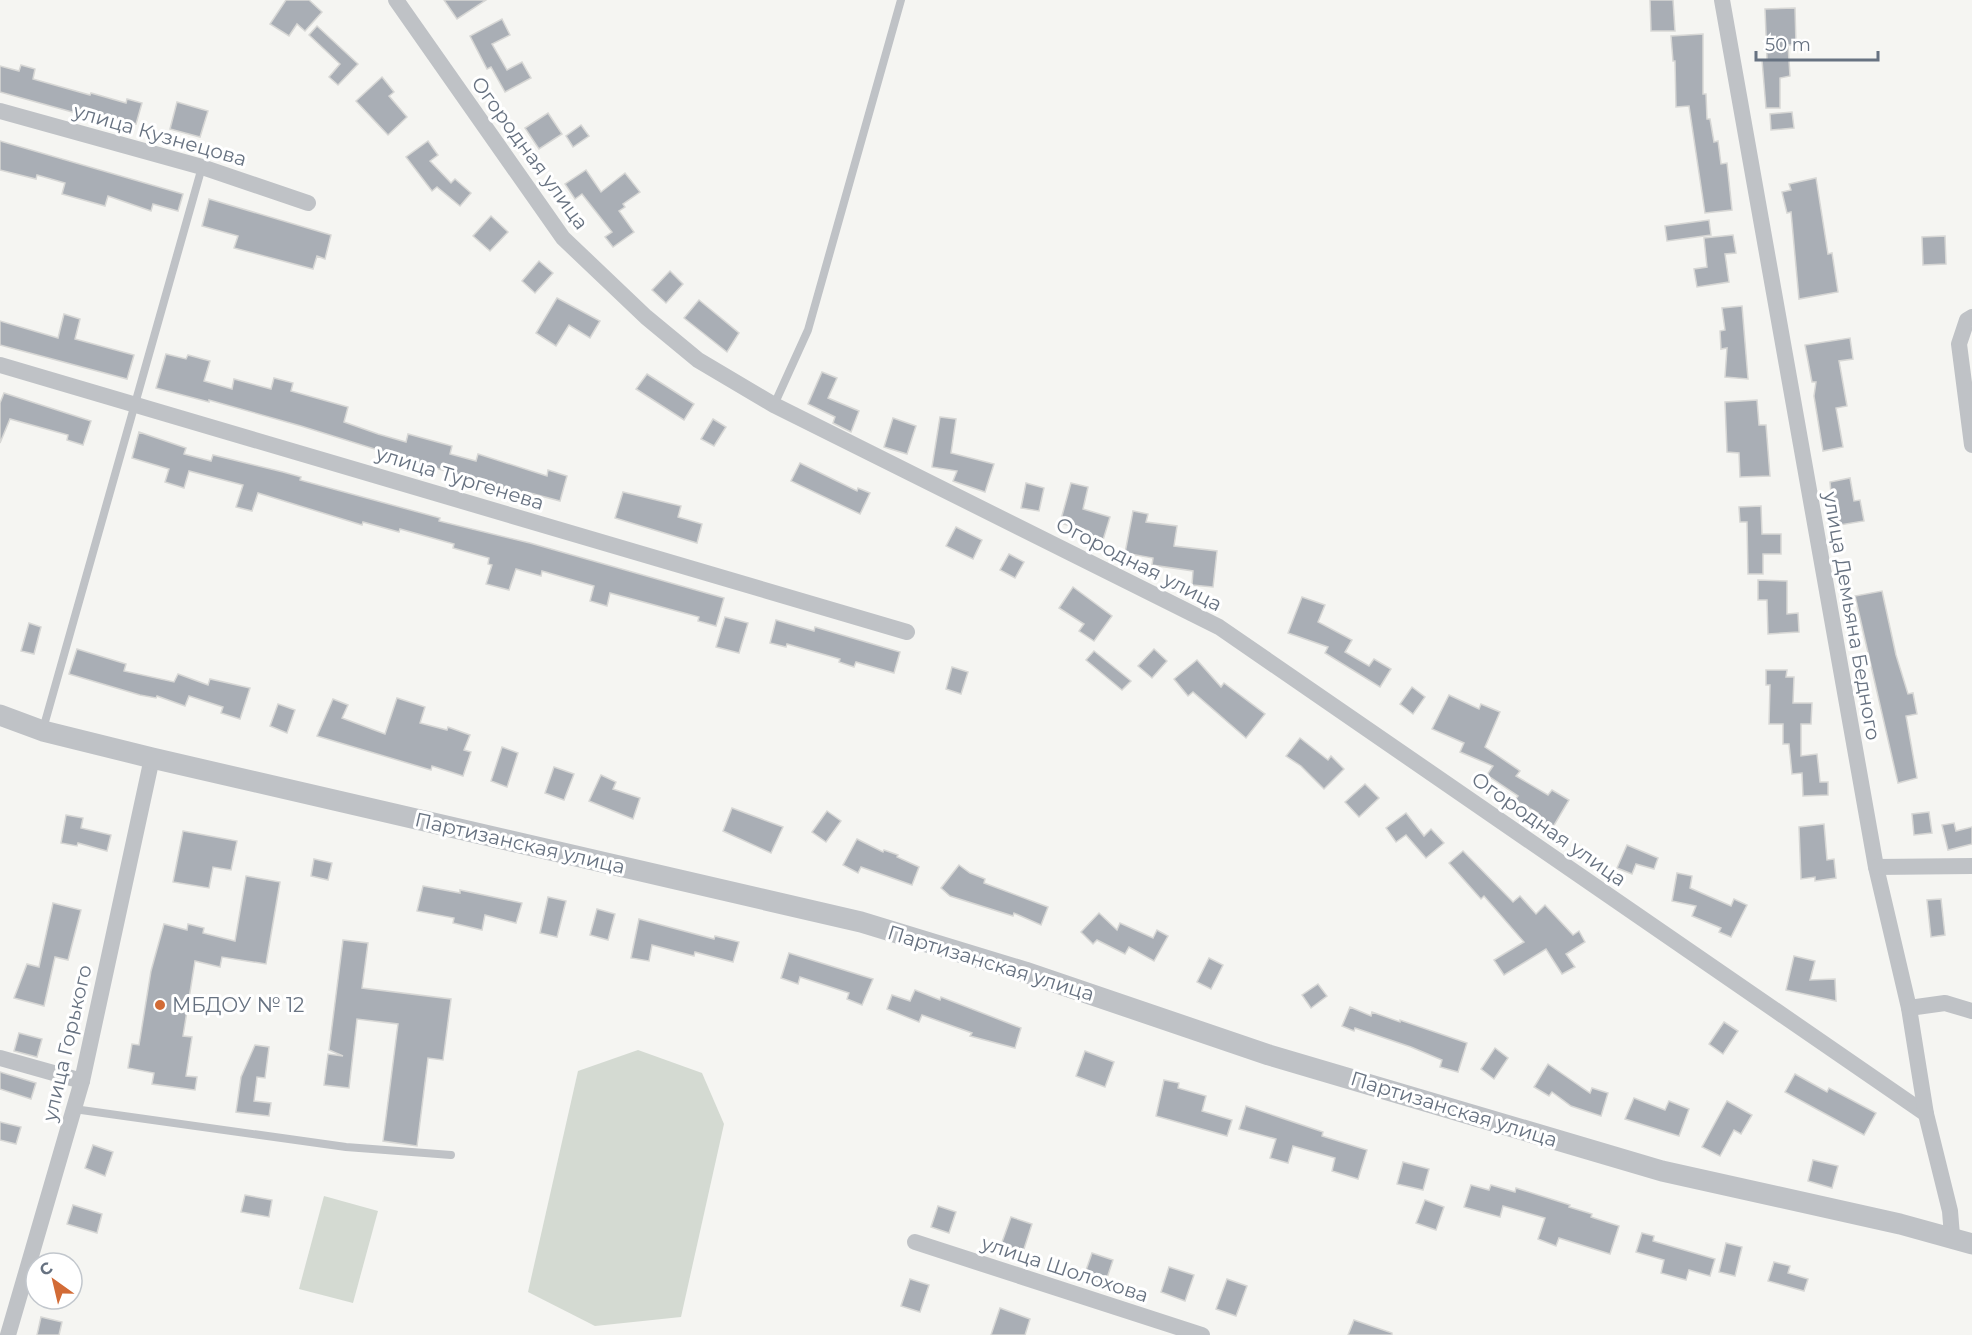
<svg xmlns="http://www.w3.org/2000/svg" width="1972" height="1335" viewBox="0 0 1972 1335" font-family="Montserrat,sans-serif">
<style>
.green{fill:#d4dad2}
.building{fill:#a9aeb5;stroke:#d7d7d5;stroke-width:1.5}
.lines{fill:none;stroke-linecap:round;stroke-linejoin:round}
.service{stroke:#bfc2c6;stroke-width:8}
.minor{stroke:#bfc2c6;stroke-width:16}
.tertiary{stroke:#bfc2c6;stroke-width:21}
.poi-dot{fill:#d26b36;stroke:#fff;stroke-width:2}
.labels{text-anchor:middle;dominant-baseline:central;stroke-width:6;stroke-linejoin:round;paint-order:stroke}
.street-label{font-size:20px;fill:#677281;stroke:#fff}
.poi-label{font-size:20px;fill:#677281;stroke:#fff;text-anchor:start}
</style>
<rect width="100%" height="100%" fill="#f5f5f2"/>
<g class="green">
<polygon points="638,1050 702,1073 724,1124 681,1317 595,1326 528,1292 578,1071"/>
<polygon points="324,1196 378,1211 353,1303 299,1289"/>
</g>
<g class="building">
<polygon points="286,0 309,0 322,12 305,31 297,24 289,36 270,24"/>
<polygon points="444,0 486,0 457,19"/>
<polygon points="1650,0 1673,0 1675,31 1651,31"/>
<polygon points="1795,8 1796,45 1788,45 1790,76 1780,78 1780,108 1766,108 1762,60 1767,60 1765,9"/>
<polygon points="502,19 510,35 492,44 507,70 522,62 531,78 505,92 491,67 487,69 470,36"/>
<polygon points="317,26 358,64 338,85 329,77 340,64 309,35"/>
<polygon points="1703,34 1703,94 1706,94 1707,119 1710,119 1714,142 1718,141 1721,164 1727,163 1732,210 1705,213 1689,106 1676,107 1675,61 1673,61 1671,36"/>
<polygon points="21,65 35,69 33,79 90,95 91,93 126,103 127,99 142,103 136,124 102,115 101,120 0,92 0,66 19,71"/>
<polygon points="382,77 394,92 389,96 407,117 388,135 356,101"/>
<polygon points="177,102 208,111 200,137 170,129"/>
<polygon points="1792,112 1794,128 1771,130 1770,114"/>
<polygon points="548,113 562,134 539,149 525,128"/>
<polygon points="581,125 589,136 573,147 566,136"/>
<polygon points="0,141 183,194 178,211 153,204 151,211 108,196 105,206 62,194 65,183 37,175 36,179 0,170"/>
<polygon points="428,141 438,155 430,161 451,183 455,179 471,193 460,206 437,187 432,191 406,157"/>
<polygon points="586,170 601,192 625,173 640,192 623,204 625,207 619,211 634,232 613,247 605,237 612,232 582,194 575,199 565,184"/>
<polygon points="1816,178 1828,254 1832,253 1838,292 1799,299 1791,212 1787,213 1782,192 1791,190 1789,184"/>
<polygon points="209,199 331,235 325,259 317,256 313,269 234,248 238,236 202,226"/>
<polygon points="491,216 508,232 490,251 473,236"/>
<polygon points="1709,220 1711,235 1667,241 1665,226"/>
<polygon points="1733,235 1736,253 1725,254 1729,282 1697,287 1694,269 1707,267 1704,238"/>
<polygon points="1945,236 1946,264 1923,265 1922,237"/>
<polygon points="539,261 553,273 535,293 522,281"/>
<polygon points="670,271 683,284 666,303 652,290"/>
<polygon points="557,298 600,321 590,338 569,325 556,346 536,333"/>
<polygon points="699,300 739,333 727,352 684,318"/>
<polygon points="1742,306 1748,379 1725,377 1727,348 1721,349 1720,331 1725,330 1722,308"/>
<polygon points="64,314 80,319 75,339 134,355 127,379 0,345 0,321 58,338"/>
<polygon points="1850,338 1853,359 1839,361 1847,406 1836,408 1843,447 1823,451 1814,396 1816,382 1812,382 1805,345"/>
<polygon points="166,354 186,359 188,355 210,361 204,381 232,389 234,379 271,389 274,378 293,383 291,391 348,407 344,422 378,434 406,442 408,434 452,446 450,454 476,461 478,454 547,476 548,470 567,476 560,501 526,492 525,496 301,426 209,400 209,402 156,388"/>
<polygon points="822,372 837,378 828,398 859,411 851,432 833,423 835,417 808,404"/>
<polygon points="647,374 694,404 684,420 636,389"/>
<polygon points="4,393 91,421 83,445 67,440 68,435 10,419 0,443 0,403"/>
<polygon points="1757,400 1759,425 1766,425 1770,476 1740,477 1739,453 1727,452 1725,402"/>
<polygon points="940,417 956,419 951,453 994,464 985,492 953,481 957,471 932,467"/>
<polygon points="893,418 916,426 907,454 884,447"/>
<polygon points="713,419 726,427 714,446 701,439"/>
<polygon points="139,432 186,448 184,454 211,461 213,455 283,472 301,477 300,480 440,518 439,521 530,543 724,598 716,626 698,621 699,617 610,593 607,606 590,601 594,586 542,571 541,576 516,569 509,590 486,584 492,565 488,564 489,558 453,548 454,544 400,529 399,532 363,522 362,525 258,493 252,511 236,507 243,485 189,471 184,488 165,482 169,469 132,458"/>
<polygon points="800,463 857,491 858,488 870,493 860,514 791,481"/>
<polygon points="1850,478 1854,501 1860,500 1864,521 1834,526 1830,482"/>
<polygon points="1026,483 1044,488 1039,511 1021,508"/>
<polygon points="1071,483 1088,487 1083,509 1110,517 1103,540 1088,535 1089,531 1060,523"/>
<polygon points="623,492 681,506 678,517 702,524 697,543 615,518"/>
<polygon points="1761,506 1762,534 1781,534 1781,554 1763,554 1763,574 1748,574 1747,522 1740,522 1739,507"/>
<polygon points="1133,511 1148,514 1146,522 1177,526 1174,546 1217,551 1213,587 1192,585 1193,571 1152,565 1153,558 1125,553"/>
<polygon points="956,527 982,540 973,559 946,546"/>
<polygon points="1009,554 1024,562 1015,578 1000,570"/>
<polygon points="1758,580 1787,581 1787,614 1798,613 1799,632 1768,634 1767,600 1758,600"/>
<polygon points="1073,587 1112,616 1094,641 1079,631 1084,624 1059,608"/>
<polygon points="1882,591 1896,655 1908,694 1913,693 1917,714 1906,716 1917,778 1898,783 1855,596"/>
<polygon points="1302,597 1325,605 1318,622 1352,640 1345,652 1369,666 1374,659 1391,669 1380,687 1325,653 1328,647 1288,633"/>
<polygon points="725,617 748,623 739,653 716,647"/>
<polygon points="776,620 814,631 815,627 900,652 894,673 856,662 854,667 839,662 840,659 787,644 786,647 770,643"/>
<polygon points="29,623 41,627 34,654 21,651"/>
<polygon points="77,649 126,664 124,671 174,682 178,674 208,685 210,679 250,688 240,719 221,713 223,707 189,696 185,706 157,696 156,698 140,695 69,674"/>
<polygon points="1154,649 1167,661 1152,678 1138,666"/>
<polygon points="1094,651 1131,681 1122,690 1086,660"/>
<polygon points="1197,660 1221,687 1224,683 1265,714 1246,738 1193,692 1188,696 1174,679"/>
<polygon points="952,667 968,672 961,694 946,689"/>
<polygon points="1766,670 1787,670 1786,677 1794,677 1793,703 1812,703 1811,724 1801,724 1801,756 1817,754 1820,782 1828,782 1828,795 1803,796 1802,773 1792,774 1789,744 1783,744 1783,724 1769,724 1770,685 1766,685"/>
<polygon points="1412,687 1425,697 1413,714 1400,704"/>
<polygon points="1449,695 1479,709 1481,704 1500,712 1485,747 1520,771 1516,776 1548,795 1552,790 1569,800 1553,827 1536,817 1538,813 1515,800 1518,796 1487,775 1493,766 1460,752 1464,743 1432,729"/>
<polygon points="397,698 425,707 420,723 447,730 448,727 470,735 464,750 471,752 463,776 432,766 431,770 317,736 333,699 348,705 342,718 385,734"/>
<polygon points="278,704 295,710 287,733 270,726"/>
<polygon points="1300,738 1328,760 1331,756 1344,769 1324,789 1301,766 1286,756"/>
<polygon points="502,747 518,753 507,787 491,781"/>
<polygon points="554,767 574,774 564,800 545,793"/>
<polygon points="601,775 616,782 613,789 640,798 633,819 589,801"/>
<polygon points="1365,784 1379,798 1359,817 1345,802"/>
<polygon points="732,808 783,827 771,853 723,831"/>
<polygon points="827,811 841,821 826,842 812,832"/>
<polygon points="1929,812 1932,833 1914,835 1912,814"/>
<polygon points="1406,813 1424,836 1431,829 1444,843 1426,858 1406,835 1396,842 1386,828"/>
<polygon points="66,815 83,818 81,828 111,835 107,851 78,843 77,846 61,843"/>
<polygon points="1954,823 1956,831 1972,827 1972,844 1948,850 1942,825"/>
<polygon points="1824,824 1827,860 1834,859 1836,878 1815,881 1815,877 1801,879 1799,827"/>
<polygon points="183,831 237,841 231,870 213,867 209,888 173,882"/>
<polygon points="857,839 883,852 884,850 898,855 897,857 919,867 912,885 861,867 858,873 843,865"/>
<polygon points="1627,845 1658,858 1654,869 1636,864 1632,874 1617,868"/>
<polygon points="1463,851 1513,902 1520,896 1536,914 1545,905 1573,935 1579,931 1585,942 1566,954 1575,967 1562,974 1546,949 1504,975 1494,960 1524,942 1484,896 1481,899 1449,863"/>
<polygon points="314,859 332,863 328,880 311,876"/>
<polygon points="959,865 970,873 985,879 984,883 1048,907 1041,925 1014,913 1013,916 950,896 941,888"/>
<polygon points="1677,873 1692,876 1690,888 1731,906 1734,899 1747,905 1731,937 1719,932 1721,928 1692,916 1696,906 1672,901"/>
<polygon points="246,876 280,882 266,964 222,957 220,967 195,961 183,1036 192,1037 186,1076 197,1077 195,1090 152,1084 154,1073 128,1068 132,1044 139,1045 151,971 164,924 187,930 188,924 204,928 203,933 235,941"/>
<polygon points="423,886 460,893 460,890 522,903 516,923 485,915 482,930 453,923 454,918 417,911"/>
<polygon points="548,897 566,901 557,937 540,933"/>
<polygon points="1941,899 1945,935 1931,937 1927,900"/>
<polygon points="53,903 81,910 68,960 55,957 44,1006 14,998 27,964 39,967"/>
<polygon points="597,909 615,914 608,940 590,935"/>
<polygon points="1099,913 1117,930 1120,923 1153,938 1157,930 1168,936 1154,961 1129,947 1125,954 1097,940 1093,944 1081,932"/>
<polygon points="639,919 714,939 715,936 739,942 733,962 695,952 694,956 652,945 649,961 631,958"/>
<polygon points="343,940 368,943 362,988 451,999 443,1060 428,1058 417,1146 383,1141 398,1024 357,1019 349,1088 324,1085 328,1054 343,1056 329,1050"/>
<polygon points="789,953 873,979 862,1005 847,999 849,993 800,977 798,984 781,978"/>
<polygon points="1794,956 1815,961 1810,980 1835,979 1836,1001 1786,990"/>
<polygon points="1209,958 1223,965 1211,989 1197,982"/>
<polygon points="1318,984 1327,996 1311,1008 1302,995"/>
<polygon points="915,990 940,1000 941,997 1021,1028 1015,1048 970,1036 972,1033 922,1015 919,1022 887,1009 892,995 910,1001"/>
<polygon points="1350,1007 1371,1016 1372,1012 1400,1022 1400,1020 1467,1043 1458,1072 1440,1067 1442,1060 1411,1047 1355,1028 1354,1031 1342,1026"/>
<polygon points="1724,1022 1738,1031 1723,1054 1709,1044"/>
<polygon points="19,1033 42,1039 37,1057 14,1051"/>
<polygon points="255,1045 269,1047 265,1078 257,1077 254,1101 271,1103 269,1116 236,1112 241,1077"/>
<polygon points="1495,1048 1508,1058 1494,1079 1481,1069"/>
<polygon points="1085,1051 1114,1062 1105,1087 1076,1076"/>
<polygon points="1548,1064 1590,1093 1592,1088 1608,1093 1601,1116 1571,1106 1552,1092 1549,1096 1534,1087"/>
<polygon points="0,1072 36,1083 31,1099 0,1089"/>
<polygon points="1795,1074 1827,1092 1829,1088 1876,1113 1864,1135 1785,1092"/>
<polygon points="1164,1080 1179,1083 1178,1088 1206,1096 1202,1111 1232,1120 1227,1136 1156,1116"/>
<polygon points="1634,1098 1665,1110 1669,1101 1689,1109 1679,1136 1625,1119"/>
<polygon points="1727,1101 1752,1115 1741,1134 1734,1130 1720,1156 1702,1147"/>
<polygon points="1246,1106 1323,1132 1322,1136 1367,1150 1358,1179 1332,1171 1335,1158 1293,1146 1288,1163 1270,1158 1276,1139 1239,1129"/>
<polygon points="0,1122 21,1127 16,1144 0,1140"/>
<polygon points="93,1145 113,1152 105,1176 85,1168"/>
<polygon points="1813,1160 1838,1166 1832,1188 1808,1181"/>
<polygon points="1403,1162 1429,1169 1423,1190 1397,1184"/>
<polygon points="1471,1185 1489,1190 1491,1185 1515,1192 1516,1188 1570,1205 1569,1207 1592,1214 1591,1217 1619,1226 1610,1254 1559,1238 1556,1246 1538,1239 1545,1218 1503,1206 1500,1217 1464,1207"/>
<polygon points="245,1195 272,1200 269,1217 241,1212"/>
<polygon points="1425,1200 1444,1207 1436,1230 1416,1223"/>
<polygon points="73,1205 102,1214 97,1233 67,1224"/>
<polygon points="938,1206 956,1212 949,1233 931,1227"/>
<polygon points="1011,1217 1032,1224 1023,1252 1001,1245"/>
<polygon points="1642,1233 1654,1236 1653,1241 1715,1259 1710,1276 1689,1270 1686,1280 1661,1273 1664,1260 1636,1252"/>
<polygon points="1726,1243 1742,1247 1735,1276 1719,1272"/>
<polygon points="1092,1253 1113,1260 1105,1284 1084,1276"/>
<polygon points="1774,1262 1790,1266 1788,1273 1808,1279 1804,1291 1768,1281"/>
<polygon points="1169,1267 1194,1275 1185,1301 1161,1292"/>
<polygon points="910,1279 929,1285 920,1312 901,1306"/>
<polygon points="1227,1279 1247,1286 1236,1316 1216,1309"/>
<polygon points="1000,1308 1030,1319 1025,1335 991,1335"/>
<polygon points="41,1317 62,1322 59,1335 37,1335"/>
<polygon points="1354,1320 1392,1333 1392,1335 1348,1335"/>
</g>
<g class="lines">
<g class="service">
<polyline points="774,405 808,330 901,0"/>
<polyline points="43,729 202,167"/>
<polyline points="74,1109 346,1147 451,1155"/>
</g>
<g class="minor">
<polyline points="396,0 563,238 646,317 698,360 774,405 1219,627 1926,1114"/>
<polyline points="1722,0 1876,867 1909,1008 1926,1114 1950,1211 1952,1236"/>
<polyline points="0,111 202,167 308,203"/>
<polyline points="1972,317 1967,320 1959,344 1972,445"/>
<polyline points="0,365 907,632"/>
<polyline points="1876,867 1972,866"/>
<polyline points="1909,1008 1945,1003 1972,1011"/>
<polyline points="0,1058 82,1081"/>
<polyline points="915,1242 1202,1335"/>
<polyline points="8,1335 82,1081 152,758"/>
</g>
<polyline class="tertiary" points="0,715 43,731 152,758 861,922 1025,972 1269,1055 1662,1171 1900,1224 1972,1244"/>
</g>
<circle class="poi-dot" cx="160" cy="1005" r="6"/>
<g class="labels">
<g class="street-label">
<text transform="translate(160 135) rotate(16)">улица Кузнецова</text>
<text transform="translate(530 153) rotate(54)">Огородная улица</text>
<text transform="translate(460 478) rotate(17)">улица Тургенева</text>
<text transform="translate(1139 564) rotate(27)">Огородная улица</text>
<text transform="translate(1852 616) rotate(80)">улица Демьяна Бедного</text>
<text transform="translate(1549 829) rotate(35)">Огородная улица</text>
<text transform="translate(520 843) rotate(13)">Партизанская улица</text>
<text transform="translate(991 963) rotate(17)">Партизанская улица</text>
<text transform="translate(67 1043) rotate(-77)">улица Горького</text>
<text transform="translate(1454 1109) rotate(17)">Партизанская улица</text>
<text transform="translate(1065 1269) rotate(18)">улица Шолохова</text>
</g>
<g class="poi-label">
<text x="172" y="1005">МБДОУ № 12</text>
</g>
</g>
<g transform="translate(54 1281) rotate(326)"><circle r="28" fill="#ffffff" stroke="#c2c7cd" stroke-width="1.5"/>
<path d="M0-4.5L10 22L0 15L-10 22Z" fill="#d26b36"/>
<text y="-9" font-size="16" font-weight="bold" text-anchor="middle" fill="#677281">С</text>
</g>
<path d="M1756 51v9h122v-9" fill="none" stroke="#677281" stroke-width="3"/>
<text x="1765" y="51" font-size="18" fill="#677281" stroke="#ffffff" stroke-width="4.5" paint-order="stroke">50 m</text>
</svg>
